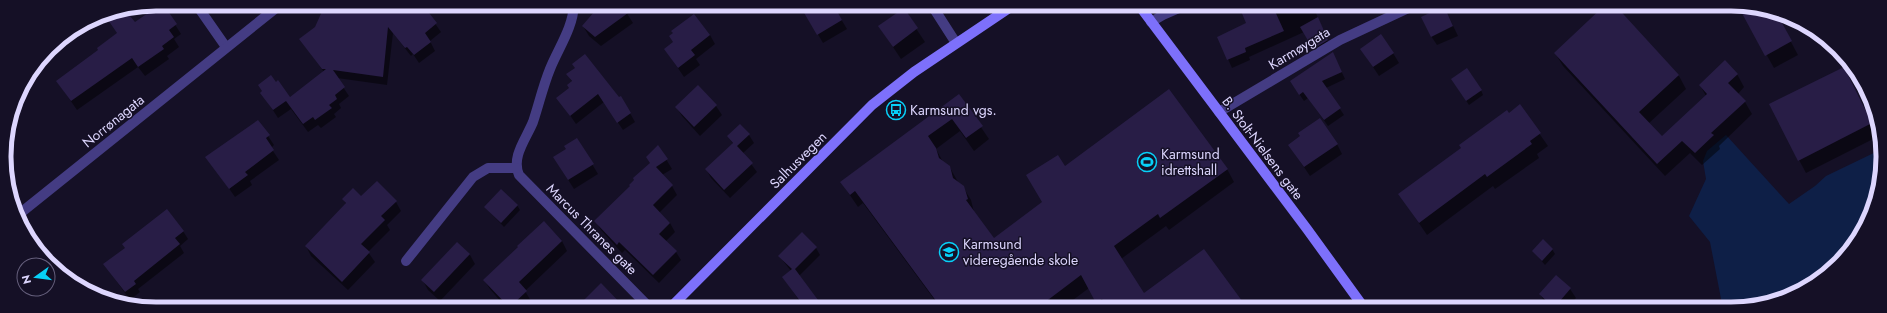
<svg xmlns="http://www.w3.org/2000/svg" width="1887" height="313" viewBox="0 0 1887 313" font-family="Jost,sans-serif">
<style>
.water{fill:#0e1f47}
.shadow{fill:#0007}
.building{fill:#281d46}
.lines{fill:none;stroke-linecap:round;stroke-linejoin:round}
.street{stroke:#443c83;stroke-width:10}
.secondary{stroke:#7d70fb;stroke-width:10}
.labels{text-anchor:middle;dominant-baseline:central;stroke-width:3;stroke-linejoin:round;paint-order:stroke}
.street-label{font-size:14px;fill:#ddd6fe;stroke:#151026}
.poi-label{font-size:14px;fill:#ddd6fe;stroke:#151026;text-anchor:start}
.rim{fill:none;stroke:#ddd6fe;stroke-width:5}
</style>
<rect width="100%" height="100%" fill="#151026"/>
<polygon class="water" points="1726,135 1789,204 1815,186 1826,176 1880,150 1883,167 1867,224 1838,264 1789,297 1741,309 1723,309 1710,242 1689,216 1706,179 1703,161 1707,151"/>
<g class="shadow">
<polygon points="162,4 181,34 174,39 179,47 167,56 169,59 145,76 138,67 77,110 57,81 99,51 118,34 109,21 135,23"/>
<polygon points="588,4 637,4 626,12 633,23 601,46 589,36 583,26 594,13"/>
<polygon points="832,4 847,29 823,43 805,12"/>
<polygon points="1239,4 1312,4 1331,48 1318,56 1304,32 1249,57 1250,60 1232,68 1218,37 1247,24"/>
<polygon points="1375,4 1382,4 1376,7"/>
<polygon points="1613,4 1679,76 1686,89 1648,124 1662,138 1706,96 1700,85 1737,74 1744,87 1738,94 1745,102 1752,114 1719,146 1720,149 1702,165 1690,153 1665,176 1563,66 1555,53"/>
<polygon points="1738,4 1776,14 1798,55 1774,68"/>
<polygon points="422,5 441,32 430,41 435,51 419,63 413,54 411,56 393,33 387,85 337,78 349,96 339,104 341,108 334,114 336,117 321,128 318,125 308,132 291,109 278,118 267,101 289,98 324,72 301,40"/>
<polygon points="1444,7 1458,36 1437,45 1431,36"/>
<polygon points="903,9 925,42 901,59 879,26"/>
<polygon points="710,35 715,44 696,59 700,65 684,77 665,49 674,43 670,37"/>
<polygon points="1393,53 1399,63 1379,76 1367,58"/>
<polygon points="1336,60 1345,79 1326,88 1344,115 1328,126 1308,98 1304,101 1295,88"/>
<polygon points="1844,68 1879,136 1806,173 1799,160"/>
<polygon points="568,75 619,99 621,97 635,122 623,130 604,102 576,124 558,98 570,89 572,82"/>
<polygon points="1455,84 1481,90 1483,95 1469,105"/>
<polygon points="959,95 989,139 974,151 960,131 936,149 943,162 949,166 958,182 963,187 971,200 974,212 994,239 1043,203 1065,168 1227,169 1234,182 1169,230 1166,226 1121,259 1144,295 1246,309 1100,309 1089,288 1061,309 935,309 939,306 863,203 858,207 841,182"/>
<polygon points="716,106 722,115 700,136 682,116 676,107"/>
<polygon points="1520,106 1548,146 1537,154 1539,158 1495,189 1493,186 1427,235 1399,194"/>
<polygon points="258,121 274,145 271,148 279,160 250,181 252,185 235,197 207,157"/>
<polygon points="749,135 754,143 743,153 757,172 730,198 711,178 706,169 733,144 728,136"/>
<polygon points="577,139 598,174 574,189 560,167 567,150"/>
<polygon points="1337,144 1342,154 1310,176 1295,154"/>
<polygon points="658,146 672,169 662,175 672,186 677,195 659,213 670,223 675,232 665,242 676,252 681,260 659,283 625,250 622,253 601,230 596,221 631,187 651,163"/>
<polygon points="361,197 396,202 401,211 387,225 390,230 368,252 375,262 348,290 311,256 306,246 346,204 343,199"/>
<polygon points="517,205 520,210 504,227 485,207"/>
<polygon points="183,231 188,239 180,246 184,253 138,289 140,292 130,300 105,265 126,249"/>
<polygon points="562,241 567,251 525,291 531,301 523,309 507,309 490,289 484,280"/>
<polygon points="457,243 470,255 475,264 440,301 428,290 423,281"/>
<polygon points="816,248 820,255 799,276 822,308 805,309 783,277 791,271 780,257"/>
<polygon points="1552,249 1555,254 1545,265 1533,251"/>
<polygon points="1556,276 1570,289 1576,298 1566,309 1551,309 1545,303 1540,294"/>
<polygon points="601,285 626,309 589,309 584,301"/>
<polygon points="715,302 721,309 708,309"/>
<polygon points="179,303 184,309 173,309"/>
<polygon points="1634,304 1648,304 1651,309 1634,309"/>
<polygon points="738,305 742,309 734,309"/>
</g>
<g class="building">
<polygon points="161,4 163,4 177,24 169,30 174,37 162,46 164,49 138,67 132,58 71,101 56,81 98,50 97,48 117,33 108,20 121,11 125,10 135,22"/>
<polygon points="347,4 422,4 437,23 425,33 431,42 414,55 407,47 405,48 388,27 383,77 333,70 345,87 335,95 337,99 329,105 332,108 315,120 313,117 303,124 286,101 273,110 260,93 262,91 258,85 271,75 276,82 278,80 290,97 326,69 322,69 299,39 315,27 324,7"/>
<polygon points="587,4 621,4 628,13 595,37 582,26 594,12"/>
<polygon points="815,4 833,4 842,20 817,35 803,11"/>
<polygon points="1238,4 1255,4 1257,9 1259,9 1260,11 1270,6 1272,10 1274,9 1284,31 1245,48 1246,52 1227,60 1217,37 1246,23"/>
<polygon points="1606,4 1614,4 1679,75 1639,112 1662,136 1707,94 1699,85 1725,60 1738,74 1728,83 1746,101 1711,133 1714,135 1695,153 1682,141 1657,164 1554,53"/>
<polygon points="1737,4 1777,14 1792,41 1765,56"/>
<polygon points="1444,6 1453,26 1431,37 1421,17"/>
<polygon points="904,8 918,28 893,47 878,26"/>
<polygon points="694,14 710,35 691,50 695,55 678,68 664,49 673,42 669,36 673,33 671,31"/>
<polygon points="1318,17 1328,40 1313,49 1300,27"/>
<polygon points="1381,34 1394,53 1373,67 1360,49"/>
<polygon points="1333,52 1342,72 1322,81 1341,108 1324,120 1303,92 1299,95 1290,81"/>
<polygon points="585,54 619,97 621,96 631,113 617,123 598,94 570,116 556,98 569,88 567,85 572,81 566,74 575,68 572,64"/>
<polygon points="1844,67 1872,123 1798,161 1769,104"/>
<polygon points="1467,68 1482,90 1466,101 1451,79"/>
<polygon points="698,85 717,105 694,127 675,107"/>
<polygon points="1169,89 1228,169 1160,218 1158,214 1114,246 1144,293 1204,249 1248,309 1108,309 1102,299 1096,303 1081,275 1036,309 942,309 855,191 850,195 840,182 959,94 983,126 966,138 952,119 928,136 936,148 939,158 950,166 953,178 964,186 968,199 966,200 994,238 1042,202 1026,175 1058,155 1065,166"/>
<polygon points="1520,104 1541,133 1530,141 1532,144 1487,177 1485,174 1419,223 1398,194 1461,148 1459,145 1507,110 1509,113"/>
<polygon points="1320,118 1338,144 1304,167 1288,145 1300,136 1298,133"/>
<polygon points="258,120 270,135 266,138 274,150 245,172 248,175 229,189 205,157"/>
<polygon points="740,124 750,134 737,146 753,163 724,190 705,169 733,143 727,136"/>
<polygon points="577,138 594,164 568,180 553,157 566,149 564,146"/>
<polygon points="658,145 668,159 656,167 673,185 653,205 670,223 659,234 677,251 653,275 619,242 617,245 594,221 630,186 629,185 634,180 633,178 650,163 646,157"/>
<polygon points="377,181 397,201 381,216 385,220 361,244 370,252 342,282 305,246 346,203 342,199 353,188 361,196"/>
<polygon points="501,189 518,205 501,223 484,207"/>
<polygon points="167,209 184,231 175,238 180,244 134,281 136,284 125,292 103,264 125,248 122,244"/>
<polygon points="544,221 562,241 519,282 527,291 512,305 510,302 507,305 483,280 518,247 517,246"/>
<polygon points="802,232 817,247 795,269 818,300 806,309 782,277 792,269 778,256"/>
<polygon points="1543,239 1553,249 1542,261 1532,251"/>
<polygon points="457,242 470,254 434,292 421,280"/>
<polygon points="1556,275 1571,288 1554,308 1539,294"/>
<polygon points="601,283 626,309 592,309 583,301"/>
</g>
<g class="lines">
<g class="street">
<polyline points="196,4 226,47"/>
<path d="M574,4C573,28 559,47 550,69C543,86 539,104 533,122C526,139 511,157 519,175L651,309"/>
<polyline points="931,4 956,43"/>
<polyline points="1151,22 1163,15 1186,5"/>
<polyline points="1219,112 1340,40 1417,4"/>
<polyline points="18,215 281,4"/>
<polyline points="406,261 473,177 488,168 516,168"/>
</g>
<g class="secondary">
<polyline points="1138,4 1307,229 1365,309"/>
<polyline points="669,309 872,105 914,72 1015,4"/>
</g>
</g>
<defs>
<symbol id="bus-ring" viewBox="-11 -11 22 22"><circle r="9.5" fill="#151026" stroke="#08d0f8" stroke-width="1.5"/><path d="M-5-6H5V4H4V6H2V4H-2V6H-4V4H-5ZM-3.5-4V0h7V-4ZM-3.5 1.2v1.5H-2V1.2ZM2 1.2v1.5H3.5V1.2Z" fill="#08d0f8"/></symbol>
<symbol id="stadium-ring" viewBox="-11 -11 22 22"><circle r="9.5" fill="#151026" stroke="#08d0f8" stroke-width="1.5"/><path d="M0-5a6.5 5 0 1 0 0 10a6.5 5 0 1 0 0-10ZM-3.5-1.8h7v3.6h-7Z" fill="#08d0f8"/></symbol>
<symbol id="school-ring" viewBox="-11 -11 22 22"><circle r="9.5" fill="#151026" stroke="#08d0f8" stroke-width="1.5"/><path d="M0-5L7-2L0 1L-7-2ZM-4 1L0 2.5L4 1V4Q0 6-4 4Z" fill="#08d0f8"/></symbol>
</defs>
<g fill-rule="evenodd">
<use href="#bus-ring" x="885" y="99" width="22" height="22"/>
<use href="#stadium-ring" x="1136" y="151" width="22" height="22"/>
<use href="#school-ring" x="938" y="241" width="22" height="22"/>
</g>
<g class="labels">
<g class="street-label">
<text transform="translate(1299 48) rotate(-31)">Karmøygata</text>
<text transform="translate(113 121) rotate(-39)">Norrønagata</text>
<text transform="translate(1263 148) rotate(53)">B. Stolt-Nielsens gate</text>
<text transform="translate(798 160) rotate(-45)">Salhusvegen</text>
<text transform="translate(592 229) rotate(45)">Marcus Thranes gate</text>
</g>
<g class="poi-label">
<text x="910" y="110">Karmsund vgs.</text>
<text x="1161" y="154">Karmsund<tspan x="1161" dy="16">idrettshall</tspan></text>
<text x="963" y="244">Karmsund<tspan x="963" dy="16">videregående skole</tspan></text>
</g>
</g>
<path d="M0 0H1887V313H0ZM156 11H1731A145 145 0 0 1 1876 156V157A145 145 0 0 1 1731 302H156A145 145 0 0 1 11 157V156A145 145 0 0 1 156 11Z" fill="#151026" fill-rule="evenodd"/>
<path class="rim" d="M156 11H1731A145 145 0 0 1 1876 156V157A145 145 0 0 1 1731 302H156A145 145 0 0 1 11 157V156A145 145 0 0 1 156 11Z"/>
<g transform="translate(36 277) rotate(256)"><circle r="19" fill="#151026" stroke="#655f7c"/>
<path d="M0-3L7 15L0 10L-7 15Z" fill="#08d0f8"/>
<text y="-6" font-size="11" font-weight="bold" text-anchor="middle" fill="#ddd6fe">N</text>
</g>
</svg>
